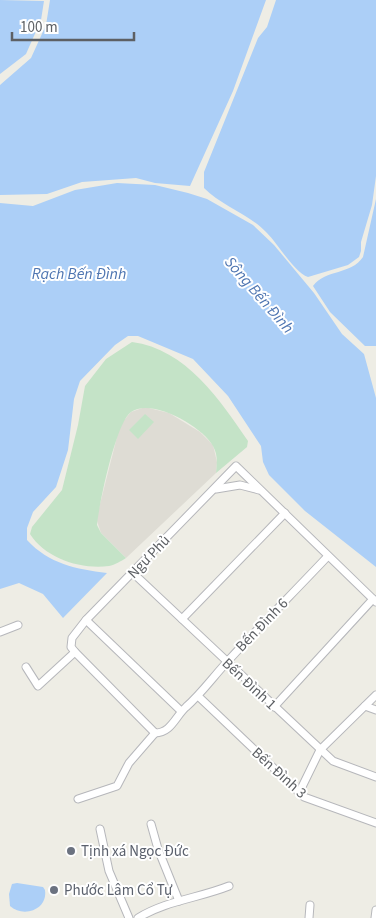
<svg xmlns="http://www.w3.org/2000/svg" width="376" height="918" viewBox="0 0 376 918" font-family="'Source Sans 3',sans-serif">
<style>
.education{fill:#dedcd4}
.green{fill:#c4e3c7}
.water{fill:#accff7}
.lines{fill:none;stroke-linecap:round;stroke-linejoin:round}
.street-casing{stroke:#b6b7bb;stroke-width:9}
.street{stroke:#fff;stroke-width:7}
.worship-dot{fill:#6b7280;stroke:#fff;stroke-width:2}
.labels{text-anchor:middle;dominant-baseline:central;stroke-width:4;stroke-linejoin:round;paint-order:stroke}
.street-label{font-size:15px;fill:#5d6064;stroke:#fff}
.worship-label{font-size:15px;fill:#5b616d;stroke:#fff;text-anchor:start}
.water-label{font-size:16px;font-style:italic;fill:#4e75b1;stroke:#fff}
</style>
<rect width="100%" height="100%" fill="#eeede5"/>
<polygon class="education" points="145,407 169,413 200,432 213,445 217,462 216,473 126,558 101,533 97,521 98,512 120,425 131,412"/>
<g class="green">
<path d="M132,342C186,349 220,400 248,441L247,447L216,473C217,463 218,455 213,446C203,427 152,397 131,412C116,422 99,504 97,525L101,533L126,558C121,561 115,565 109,566C81,570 45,558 30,534L32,527L62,490L78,425L85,386L106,359Z"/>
<polygon points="145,414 154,422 138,439 129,430"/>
</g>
<g class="water">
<polygon points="0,0 44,1 41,20 26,54 0,74"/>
<polygon points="50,0 266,0 233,91 190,186 155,183 136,178 82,182 47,194 0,195 0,85 31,58 46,25"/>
<path d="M276,0H376V176L372,205L361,242V251L359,257L348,265L308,277C294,272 278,244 267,233C249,214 222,206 204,188V172L258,38L267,27Z"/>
<path d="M117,183L155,185L188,193L207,199L253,225L274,245L314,293L342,334L364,354L376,398V567L305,511L269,475L263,462L261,446L228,396L193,359L138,336H128L115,345L80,381L74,399L68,450L56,487L33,512L27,528V540C49,564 76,569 107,573L63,618L43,594L19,583L0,589V203L33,206L75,190Z"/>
<path d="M376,199V346H365L330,312L313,286C326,269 351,275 363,257Z"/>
<path d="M17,883L43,887L45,890C48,910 23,918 10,906L9,894L12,884Z"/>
</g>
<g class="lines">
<defs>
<g id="street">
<polyline points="216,489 240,485 259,490"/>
<polyline points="133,573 333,761 376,777"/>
<polyline points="182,619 285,513"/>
<polyline points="86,620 181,711"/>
<polyline points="0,632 18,625"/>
<polyline points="26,667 38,686 75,652"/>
<polyline points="198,696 304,797 376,823"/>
<polyline points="365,706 376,710"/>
<polyline points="274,707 373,599"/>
<polyline points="155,733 75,652 71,647 72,638 86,620 236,466 376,602"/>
<path d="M155,733C171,733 175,717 186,707C201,694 213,677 227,662C260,626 295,591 328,556"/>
<polyline points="299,793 320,750 376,695"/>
<polyline points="78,799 117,786 129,763 155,733"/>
<polyline points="151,824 158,849 179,901"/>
<polyline points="100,829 109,871 129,918"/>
<path d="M138,918C165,901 199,898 229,886"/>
<polyline points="309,918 310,905"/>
<polyline points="375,918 376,910"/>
</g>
</defs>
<use href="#street" class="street-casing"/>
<use href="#street" class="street"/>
</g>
<g class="worship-dot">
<circle cx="71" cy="851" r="5"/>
<circle cx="54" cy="890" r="5"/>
</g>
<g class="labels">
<g class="street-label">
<text transform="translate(149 557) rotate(-46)">Ngư Phủ</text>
<text transform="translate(262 625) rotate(-46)">Bến Đình 6</text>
<text transform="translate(249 684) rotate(43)">Bến Đình 1</text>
<text transform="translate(279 773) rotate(42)">Bến Đình 3</text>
</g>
<g class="worship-label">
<text x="81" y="851">Tịnh xá Ngọc Đức</text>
<text x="64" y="890">Phước Lâm Cổ Tự</text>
</g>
<g class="water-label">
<text x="79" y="274">Rạch Bến Đình</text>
<text transform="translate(259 295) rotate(49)">Sông Bến Đình</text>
</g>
</g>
<path d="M12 32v8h122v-8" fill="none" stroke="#5d6064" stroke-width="2.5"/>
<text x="20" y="32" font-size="15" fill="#5d6064" stroke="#ffffff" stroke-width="4" paint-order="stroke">100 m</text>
</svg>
